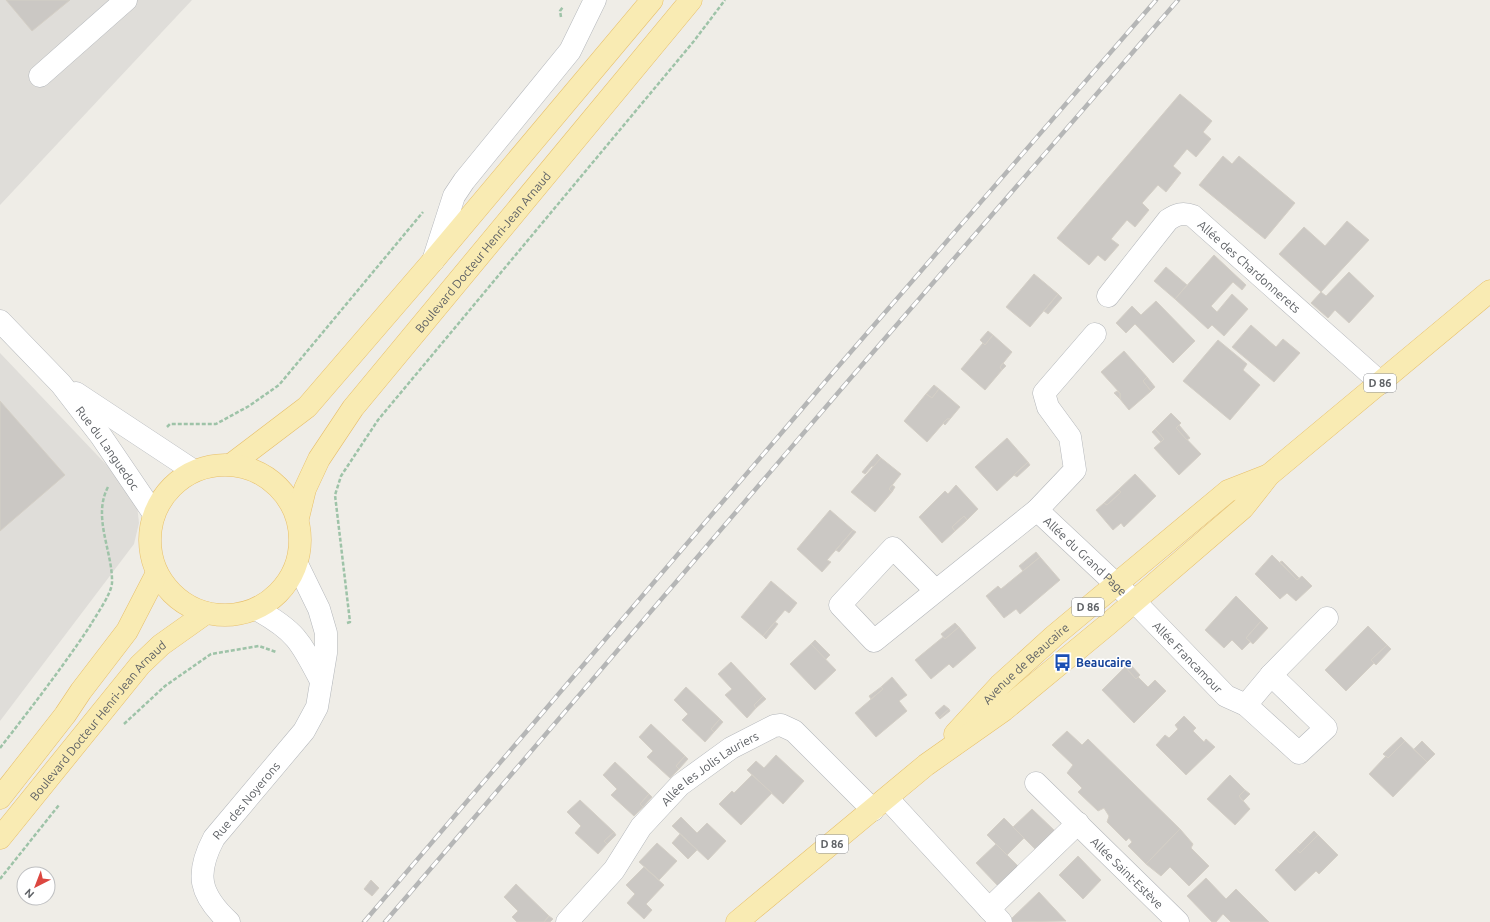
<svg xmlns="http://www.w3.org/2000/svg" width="1490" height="922" viewBox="0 0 1490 922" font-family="Ubuntu,sans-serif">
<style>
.industrial{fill:#dfddd9}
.building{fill:#cbc8c4;stroke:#d4cfc6}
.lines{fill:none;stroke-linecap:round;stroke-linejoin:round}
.minor-casing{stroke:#b4b7bb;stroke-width:23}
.major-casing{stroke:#e7bf69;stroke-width:23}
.path{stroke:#9ec3a8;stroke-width:2.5;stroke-dasharray:4 2;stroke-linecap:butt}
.minor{stroke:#fff;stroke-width:22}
.major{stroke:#f9ebb3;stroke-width:22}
.rail-casing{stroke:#b5b6b6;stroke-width:4.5}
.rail{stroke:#fff;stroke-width:3;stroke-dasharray:9;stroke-linecap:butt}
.labels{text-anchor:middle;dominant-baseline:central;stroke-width:3;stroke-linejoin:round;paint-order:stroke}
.shield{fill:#fff;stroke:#8f9194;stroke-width:1}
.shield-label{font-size:11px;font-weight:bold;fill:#5f6266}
.street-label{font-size:12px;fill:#5f6266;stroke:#fff}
.transit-label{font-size:12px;font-weight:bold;fill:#164399;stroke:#fff;text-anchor:start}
</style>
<rect width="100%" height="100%" fill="#efede7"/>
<g class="industrial">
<polygon points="0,0 192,0 0,205"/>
<polygon points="0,353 136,496 139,523 134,544 0,721"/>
</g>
<g class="building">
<polygon points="6,0 70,0 32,31"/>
<polygon points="1180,94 1212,121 1203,132 1211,139 1196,157 1187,149 1173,166 1181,173 1166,192 1158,185 1142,203 1149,210 1135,227 1127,220 1111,239 1119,245 1105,261 1098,255 1089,265 1057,238"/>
<polygon points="1223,156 1232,164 1239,156 1295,203 1265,239 1199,185"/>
<polygon points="1347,221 1369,240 1321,292 1279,254 1304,227 1325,246"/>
<polygon points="1214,255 1246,285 1242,290 1233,282 1211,306 1217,312 1232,294 1248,309 1224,336 1212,325 1208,329 1175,299"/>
<polygon points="1166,267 1187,285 1175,299 1154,281"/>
<polygon points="1349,272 1374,296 1349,323 1335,310 1328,318 1311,303 1321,292 1326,296"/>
<polygon points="1034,274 1058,294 1030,327 1006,307"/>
<polygon points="1058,294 1062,298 1048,314 1044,311"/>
<polygon points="1156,301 1195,341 1173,363 1135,324 1126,333 1116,323 1132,306 1141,315"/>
<polygon points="1251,325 1276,347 1283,339 1300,353 1274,382 1232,347"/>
<polygon points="988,331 993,335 985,345 980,340"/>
<polygon points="993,335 1012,352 1000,367 1002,370 985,390 961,369 983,343 985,345"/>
<polygon points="1218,340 1247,364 1243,370 1260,385 1230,420 1183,381"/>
<polygon points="1124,351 1147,377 1143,381 1151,391 1129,410 1120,399 1120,393 1101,372"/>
<polygon points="1003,363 1006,366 1002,370 1000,367"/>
<polygon points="1147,377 1155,387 1151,391 1143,381"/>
<polygon points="934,385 939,389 932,398 926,394"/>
<polygon points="939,389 960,407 950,419 947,419 927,442 904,421 926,394 932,398"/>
<polygon points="1117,391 1120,393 1120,399 1114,393"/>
<polygon points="0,401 65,475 0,531"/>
<polygon points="1171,413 1181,423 1176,428 1201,454 1179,475 1154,448 1164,439 1155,429"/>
<polygon points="947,419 950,419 945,425 943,423"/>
<polygon points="1179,425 1190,438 1187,440 1176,428"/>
<polygon points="1155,429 1164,439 1161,442 1152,432"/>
<polygon points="1007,438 1028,462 997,491 975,467"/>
<polygon points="877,454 881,458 874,467 872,466 865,474 862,472"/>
<polygon points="881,458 901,474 889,489 892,492 875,512 851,492"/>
<polygon points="1028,462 1030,465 1017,477 1014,475"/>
<polygon points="1135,474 1156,496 1124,527 1121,523 1113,530 1096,510 1104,503 1107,505 1121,492 1118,490"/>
<polygon points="892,485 895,487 892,492 889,489"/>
<polygon points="956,485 978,509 967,520 964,516 952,527 955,531 942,543 919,517 945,491 948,494"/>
<polygon points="1118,490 1121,492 1107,505 1104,503"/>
<polygon points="830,510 853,530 827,560 831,562 822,572 797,549"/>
<polygon points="964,516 967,520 955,531 952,527"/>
<polygon points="853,530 856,532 839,552 836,550"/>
<polygon points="1036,552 1040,557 1023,571 1019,566"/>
<polygon points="1272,555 1297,580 1302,576 1312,586 1296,601 1287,593 1280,599 1255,574"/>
<polygon points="1040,557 1060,580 1020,614 1016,609 1004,618 986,596 998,586 1001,589"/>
<polygon points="1282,561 1299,578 1297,580 1280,562"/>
<polygon points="771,581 797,603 789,613 785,610 763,636 741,617"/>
<polygon points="1236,596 1261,621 1246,638 1250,642 1242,650 1232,640 1224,648 1205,630"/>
<polygon points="1261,621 1268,628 1253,644 1246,638"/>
<polygon points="775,622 778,624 766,639 763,636"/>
<polygon points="955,623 959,627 945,639 941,634"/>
<polygon points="1368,626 1387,645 1371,660 1374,663 1346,691 1325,670"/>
<polygon points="959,627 976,648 953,668 949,664 931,679 915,660 943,637 945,639"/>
<polygon points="815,640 830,655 825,660 811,644"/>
<polygon points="811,644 836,670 815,690 790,664"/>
<polygon points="1387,645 1391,649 1376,665 1371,660"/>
<polygon points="731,662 763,696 754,705 756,708 747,718 725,695 732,689 718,674"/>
<polygon points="1129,663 1140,675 1136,679 1125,667"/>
<polygon points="1125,667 1136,679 1138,677 1148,687 1155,680 1166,691 1134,723 1102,690"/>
<polygon points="892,677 907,695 899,701 907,711 876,737 855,713 883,689 881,687"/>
<polygon points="686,687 720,719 711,729 714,732 705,742 682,720 688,714 674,700"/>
<polygon points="881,687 883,689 871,699 869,696"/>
<polygon points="763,696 766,699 756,708 754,705"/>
<polygon points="944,705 949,709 939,718 935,713"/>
<polygon points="949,709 950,711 940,719 939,718"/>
<polygon points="1184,716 1196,728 1193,731 1204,742 1206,739 1215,747 1186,775 1156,745 1165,735 1169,738 1178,729 1175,725"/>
<polygon points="720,719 723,722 714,732 711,729"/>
<polygon points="651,724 685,756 676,766 679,769 670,778 647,757 653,751 639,737"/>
<polygon points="1067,731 1082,745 1088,739 1180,829 1146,864 1128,846 1132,842 1129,838 1126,841 1107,822 1109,816 1104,808 1098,811 1078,792 1082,788 1067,773 1073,765 1052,745"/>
<polygon points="1401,737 1405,741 1388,758 1383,754"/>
<polygon points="1405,741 1427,762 1393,797 1369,774 1386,756 1388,758"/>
<polygon points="1422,741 1435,754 1427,762 1414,749"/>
<polygon points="776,755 804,781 783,804 747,770 756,761 764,768"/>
<polygon points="685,756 688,759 679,769 676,766"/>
<polygon points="615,762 649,794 640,804 643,807 634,816 611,795 617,789 603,775"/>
<polygon points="752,775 772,793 741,825 719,804 732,791 734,793"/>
<polygon points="1230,775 1245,790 1239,796 1250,809 1235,825 1207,799"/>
<polygon points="1245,790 1250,794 1243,801 1239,796"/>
<polygon points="649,794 652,797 643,807 640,804"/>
<polygon points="580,800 614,832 604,841 607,844 598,854 575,833 581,826 567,812"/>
<polygon points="1032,809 1055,831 1036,850 1013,827"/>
<polygon points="681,817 697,833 707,823 726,841 708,860 672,826"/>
<polygon points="1004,818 1024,838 1007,855 987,835"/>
<polygon points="1180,829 1193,844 1191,848 1209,866 1189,886 1170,867 1161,876 1146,864"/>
<polygon points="1314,831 1318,835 1300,853 1296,849"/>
<polygon points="614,832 616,835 607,844 604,841"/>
<polygon points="680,834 697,850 688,859 672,843"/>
<polygon points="1318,835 1338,855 1319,874 1316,871 1295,891 1275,870 1296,849 1300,853"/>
<polygon points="657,843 677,861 659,880 639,862"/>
<polygon points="996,844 1019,867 999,887 976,863"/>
<polygon points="1078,856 1101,880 1083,899 1059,875"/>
<polygon points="644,867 664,885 646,904 652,910 644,919 627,903 635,894 626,885"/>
<polygon points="1206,878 1226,899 1236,889 1269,922 1231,922 1223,914 1216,922 1212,922 1187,896"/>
<polygon points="371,880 379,888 372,896 364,889"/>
<polygon points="516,884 549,916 544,922 517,922 512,917 518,911 504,897"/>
<polygon points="1039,892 1066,921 1013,922 1011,919"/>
<polygon points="549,916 553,919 550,922 544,922"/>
</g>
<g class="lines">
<defs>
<g id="minor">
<polyline points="40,76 126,0"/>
<polyline points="433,261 454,196 464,181 570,51 595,0"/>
<path id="s1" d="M1108,296L1168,220C1177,214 1183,212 1193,216L1381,383"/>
<path id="s2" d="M0,321L61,384L101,436L154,514"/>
<polyline points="76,393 194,471"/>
<polyline points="1037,510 1075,470 1070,437 1048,407 1044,393 1095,334"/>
<path id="s3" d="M936,591L874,641L840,605L893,548L936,591L1037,510L1135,602L1226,696L1246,705L1299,753L1326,728L1271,675"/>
<path d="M256,609C296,631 301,642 321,681"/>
<polyline points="1246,705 1271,675 1327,618"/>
<path id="s4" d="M1036,783L1178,922"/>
<polyline points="887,798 1001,922"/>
<polyline points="989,909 1078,823"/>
<path id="s5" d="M229,922C199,894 195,874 214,838L304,731L317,707L326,653V633L319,609L297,564"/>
<path id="s6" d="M567,922L614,870L641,827L680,785L731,748L774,726L781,725L794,731L873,810"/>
</g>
<g id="major">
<polyline points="232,464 307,407 432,262 652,0"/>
<circle cx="225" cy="540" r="75"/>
<path id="s7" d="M298,518L305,489L319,459L353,408L691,0"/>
<path id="s8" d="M955,734L1000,685L1054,636L1228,491L1269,475"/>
<polyline points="0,798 65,715 81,691 127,631 157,573"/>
<path id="s9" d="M0,838L140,665L161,645L206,613"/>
<polyline points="737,922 926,765 1004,710 1107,625 1243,508 1269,475 1490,291"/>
</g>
</defs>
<use href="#minor" class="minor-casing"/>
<use href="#major" class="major-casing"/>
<g class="path">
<polyline points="561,17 560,11 563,7"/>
<polyline points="167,427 170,424 216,424 249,406 279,385 423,212"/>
<polyline points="347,623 350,622 335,495 341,476 378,420 694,41 725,0"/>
<polyline points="124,724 165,686 211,654 259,646 276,652"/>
<path d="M0,748C31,708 62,668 90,626C96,615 111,595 112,583C113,552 92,517 108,487"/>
<polyline points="0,879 59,805"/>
</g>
<use href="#minor" class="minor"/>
<use href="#major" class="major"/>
<defs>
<g id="rail">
<polyline points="364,922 836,369 1156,0"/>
<polyline points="385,922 849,380 1178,0"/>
</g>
</defs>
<use href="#rail" class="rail-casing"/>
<use href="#rail" class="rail"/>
</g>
<defs>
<symbol id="bus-bare" viewBox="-9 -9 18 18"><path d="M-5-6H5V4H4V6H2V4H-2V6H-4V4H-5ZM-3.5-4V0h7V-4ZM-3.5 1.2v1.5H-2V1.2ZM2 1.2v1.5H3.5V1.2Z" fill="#1a4fb4" stroke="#fff" stroke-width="2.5" paint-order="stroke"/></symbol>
</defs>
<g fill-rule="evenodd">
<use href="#bus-bare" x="1050" y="650" width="25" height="25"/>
</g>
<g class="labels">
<g class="shield">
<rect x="1364" y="374" width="32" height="18" rx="3"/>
<rect x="1072" y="598" width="32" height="18" rx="3"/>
<rect x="816" y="835" width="32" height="18" rx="3"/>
</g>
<g class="shield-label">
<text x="1380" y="383">D 86</text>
<text x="1088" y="607">D 86</text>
<text x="832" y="844">D 86</text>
</g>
<g class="street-label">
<text stroke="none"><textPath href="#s7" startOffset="327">Boulevard Docteur Henri-Jean Arnaud</textPath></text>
<text stroke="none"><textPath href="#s1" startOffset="199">Allée des Chardonnerets</textPath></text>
<text stroke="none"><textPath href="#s2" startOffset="167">Rue du Languedoc</textPath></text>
<text stroke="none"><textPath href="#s3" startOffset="464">Allée du Grand Page</textPath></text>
<text stroke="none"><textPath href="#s3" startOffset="608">Allée Francamour</textPath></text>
<text stroke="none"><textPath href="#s8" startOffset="100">Avenue de Beaucaire</textPath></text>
<text stroke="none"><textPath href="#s9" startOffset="153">Boulevard Docteur Henri-Jean Arnaud</textPath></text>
<text stroke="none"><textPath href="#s6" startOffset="212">Allée les Jolis Lauriers</textPath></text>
<text stroke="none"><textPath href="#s5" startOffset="144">Rue des Noyerons</textPath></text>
<text stroke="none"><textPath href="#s4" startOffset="128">Allée Saint-Estève</textPath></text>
</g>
<g class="transit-label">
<text x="1076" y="662">Beaucaire</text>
</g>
</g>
<g transform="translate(36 886) rotate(222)"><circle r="19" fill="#ffffff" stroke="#bfc0c2"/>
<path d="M0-3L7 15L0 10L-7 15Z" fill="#dc4740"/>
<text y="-6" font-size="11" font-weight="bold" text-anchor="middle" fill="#5f6266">N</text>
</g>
</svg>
